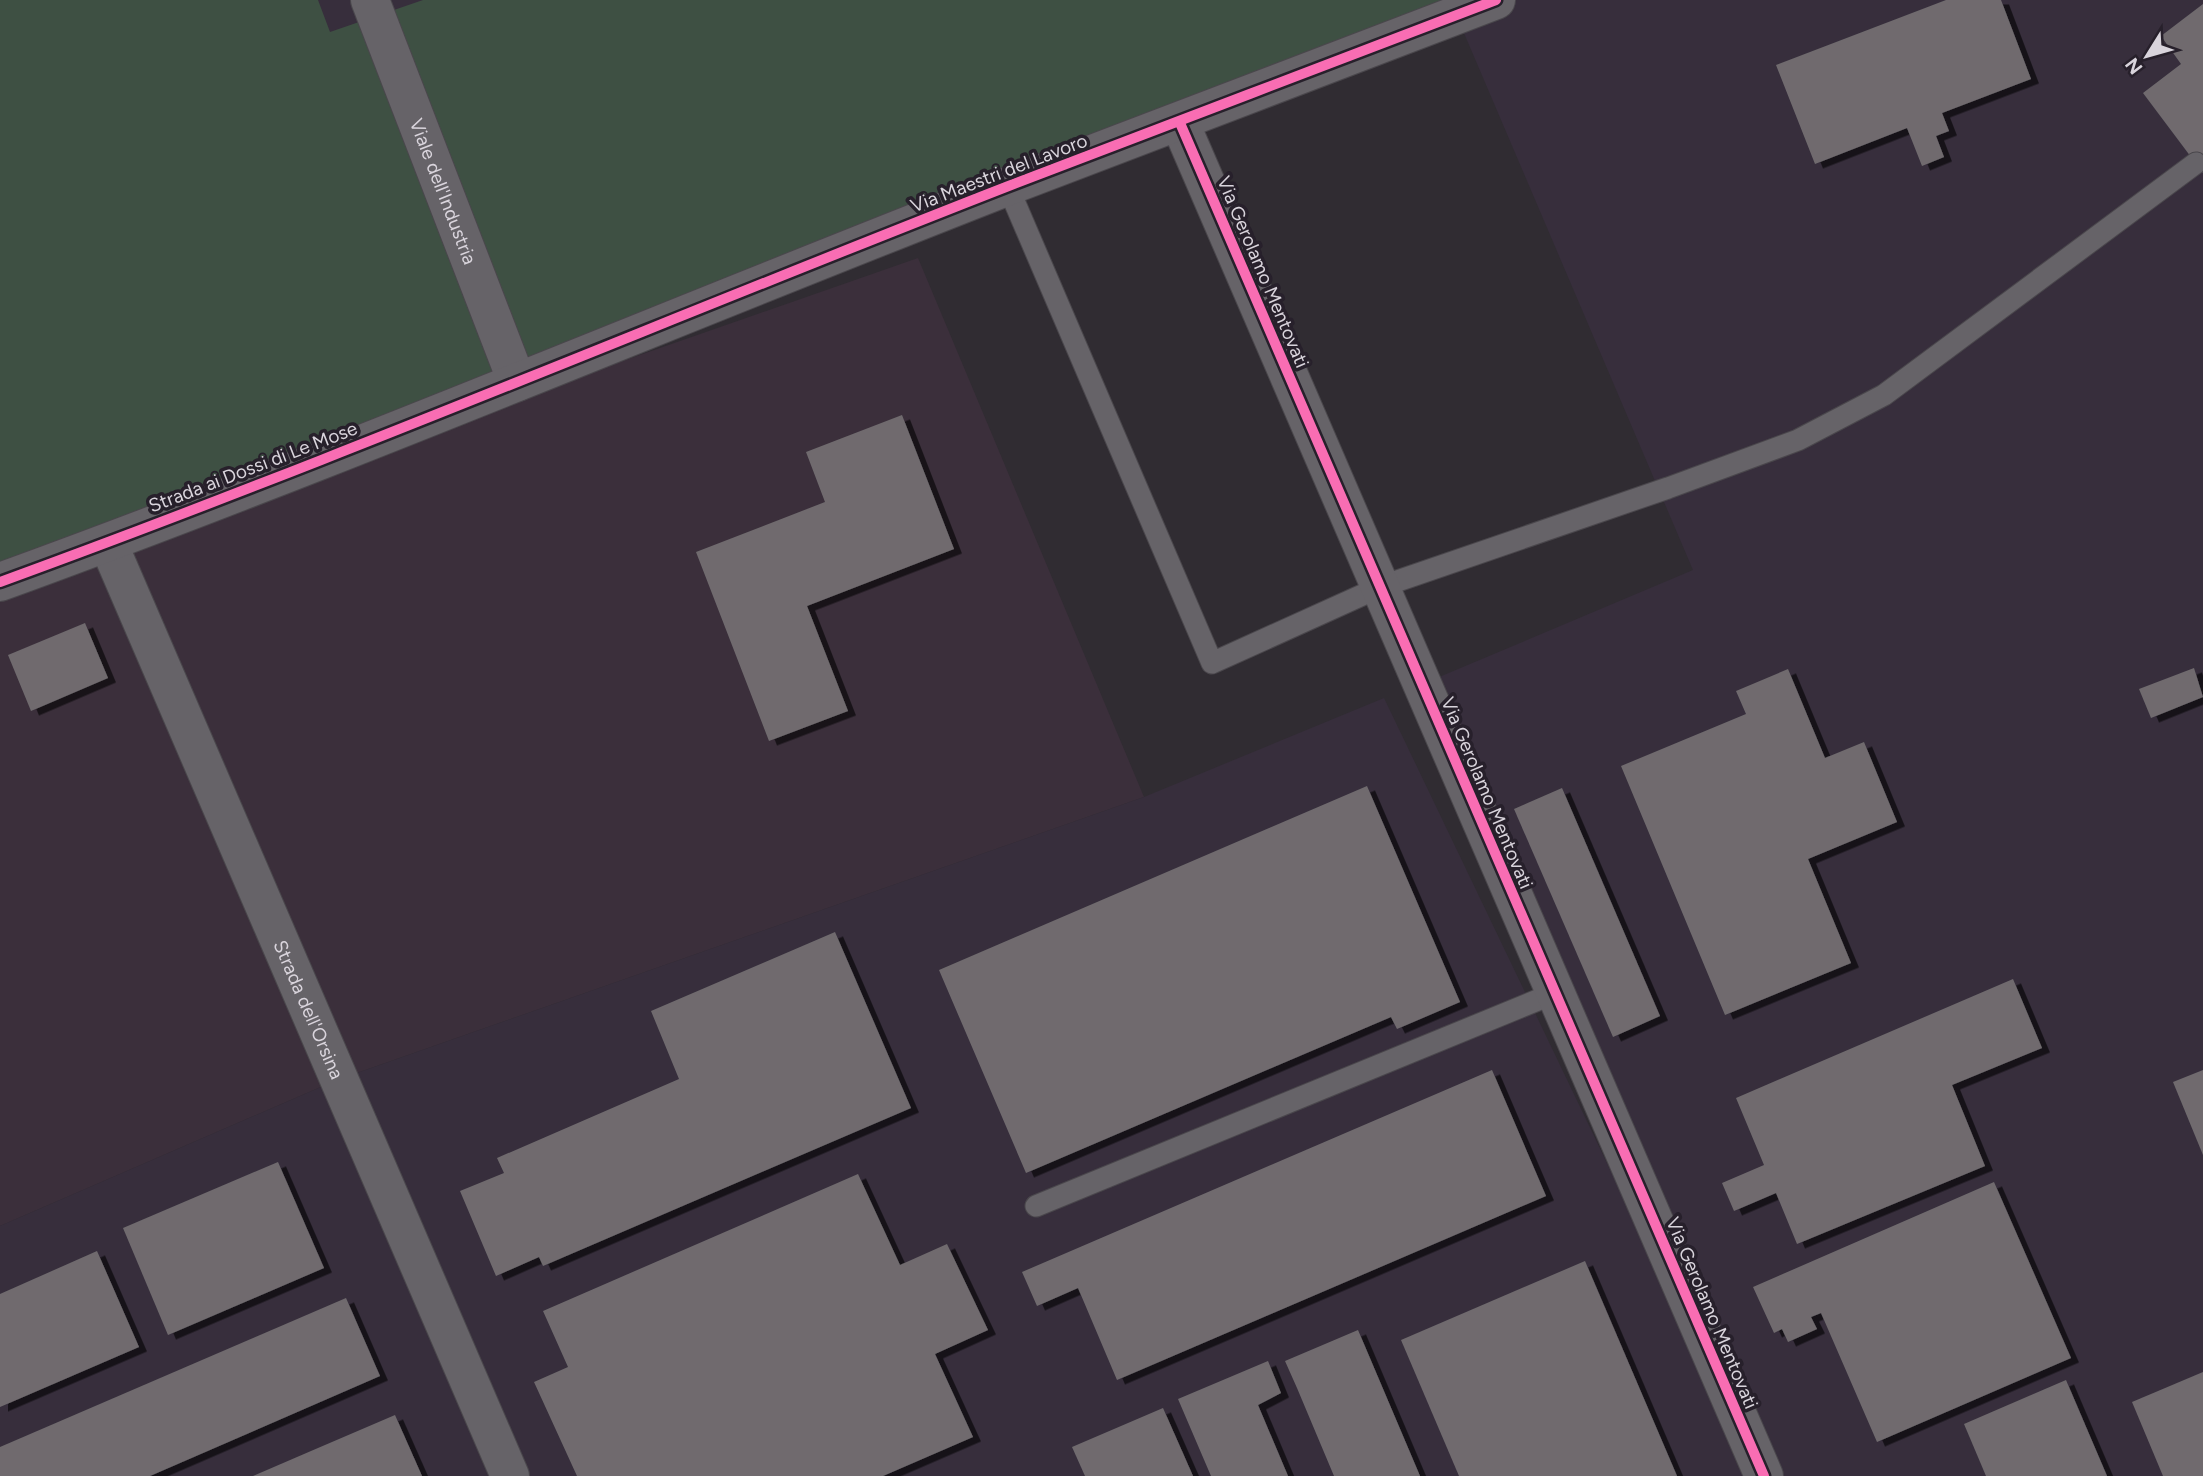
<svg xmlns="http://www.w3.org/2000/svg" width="2203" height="1476" viewBox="0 0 2203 1476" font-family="Figtree,sans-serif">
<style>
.commercial{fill:#3b2f3b}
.built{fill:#372e3c}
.green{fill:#3e5043}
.building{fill:#6f6b6e;filter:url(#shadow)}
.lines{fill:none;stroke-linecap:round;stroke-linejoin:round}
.lane-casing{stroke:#4a474c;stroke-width:23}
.street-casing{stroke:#4a474c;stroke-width:40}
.lane{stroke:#666368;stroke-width:21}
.street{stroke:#666368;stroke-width:38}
.cycleway-casing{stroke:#27202b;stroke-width:15}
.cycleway{stroke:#f96db3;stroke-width:10}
.labels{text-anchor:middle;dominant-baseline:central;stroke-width:7;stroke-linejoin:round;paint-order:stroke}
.street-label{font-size:19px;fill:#d9d4dc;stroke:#27202b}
</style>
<defs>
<filter id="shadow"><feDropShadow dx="8" dy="4.5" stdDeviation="0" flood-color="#0009"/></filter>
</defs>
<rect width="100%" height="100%" fill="#302c32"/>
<polygon class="commercial" points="918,258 1144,797 337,1080 0,1226 0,578"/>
<g class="built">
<polygon points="0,0 2203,0 2203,1476 1767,1476 1432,680 1693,570 1455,12 102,542"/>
<polygon points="1384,698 1757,1476 0,1476 0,1226 337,1080 1144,797"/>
</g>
<polygon class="green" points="0,0 318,0 330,32 423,0 1449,0 0,578"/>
<g class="building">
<polygon points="1946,0 2001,0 2031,79 1942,113 1949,131 1936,136 1944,157 1922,166 1907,128 1815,164 1776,65"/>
<polygon points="2203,4 2203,173 2143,93 2181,64 2161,36"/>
<polygon points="902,415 954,549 807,606 848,711 769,741 696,552 825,502 806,452"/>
<polygon points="85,623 108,678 31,711 8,655"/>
<polygon points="2194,668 2203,697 2151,718 2139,689"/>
<polygon points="1788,669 1825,758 1864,742 1897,822 1808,859 1851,963 1725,1015 1621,766 1746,714 1736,691"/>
<polygon points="1367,786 1460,1002 1397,1029 1391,1017 1026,1173 939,970"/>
<polygon points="1562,788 1660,1016 1613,1037 1514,809"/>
<polygon points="835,932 911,1108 543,1266 539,1257 496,1276 460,1191 504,1173 497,1158 679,1079 651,1011"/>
<polygon points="2013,979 2042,1048 1952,1085 1985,1166 1797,1244 1776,1193 1734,1211 1722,1183 1764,1165 1736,1098"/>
<polygon points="1492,1070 1546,1196 1117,1380 1078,1288 1037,1306 1022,1272"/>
<polygon points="2203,1070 2203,1155 2173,1082"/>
<polygon points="278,1162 324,1268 168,1335 123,1228"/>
<polygon points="858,1174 900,1265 947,1244 988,1330 935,1354 973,1437 883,1476 577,1476 534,1382 568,1367 543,1311"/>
<polygon points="1994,1182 2071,1358 1877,1442 1821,1313 1811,1317 1817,1329 1788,1342 1782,1329 1774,1333 1753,1287"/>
<polygon points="97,1251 139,1347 0,1407 0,1294"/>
<polygon points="1585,1261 1677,1476 1459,1476 1401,1340"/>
<polygon points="346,1298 380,1376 150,1476 0,1476 0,1447"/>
<polygon points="1358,1330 1420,1476 1334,1476 1297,1388 1285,1361"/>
<polygon points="1268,1361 1281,1393 1258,1405 1288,1476 1211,1476 1178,1399"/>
<polygon points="2203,1372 2203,1476 2163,1476 2132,1402"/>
<polygon points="2066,1380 2107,1476 1986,1476 1964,1424"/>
<polygon points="1163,1408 1193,1476 1085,1476 1072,1447"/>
<polygon points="395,1415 422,1476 253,1476 311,1451"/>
</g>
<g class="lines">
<defs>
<g id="lane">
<polyline points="1008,187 1212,663 1380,587 1668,488 1798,440 1884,395 2196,163"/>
<polyline points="1036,1206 1555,993"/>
</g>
<g id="street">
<path id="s1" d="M370,0L517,382"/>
<polyline points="1180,123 1764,1476"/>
<path id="s2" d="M108,543L510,1476"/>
<path d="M0,582C338,459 670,318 1006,187C1169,124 1333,63 1496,0"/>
</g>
</defs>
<use href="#lane" class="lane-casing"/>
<use href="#street" class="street-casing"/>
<use href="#lane" class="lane"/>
<use href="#street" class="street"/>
<defs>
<g id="cycleway">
<polyline points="1180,123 1764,1476"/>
<path d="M0,582C338,459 670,318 1006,187C1169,124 1333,63 1496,0"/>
</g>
</defs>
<use href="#cycleway" class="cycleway-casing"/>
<use href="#cycleway" class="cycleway"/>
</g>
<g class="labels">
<g class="street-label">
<text transform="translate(999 173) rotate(-21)">Via Maestri del Lavoro</text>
<text stroke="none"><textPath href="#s1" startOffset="205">Viale dell'Industria</textPath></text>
<text transform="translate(1263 272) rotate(67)">Via Gerolamo Mentovati</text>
<text transform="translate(253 467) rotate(-21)">Strada ai Dossi di Le Mose</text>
<text transform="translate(1487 793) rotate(67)">Via Gerolamo Mentovati</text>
<text stroke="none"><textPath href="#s2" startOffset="508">Strada dell'Orsina</textPath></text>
<text transform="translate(1712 1313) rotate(67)">Via Gerolamo Mentovati</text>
</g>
</g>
<g transform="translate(2147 56) rotate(233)" stroke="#27202b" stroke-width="5" paint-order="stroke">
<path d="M0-5L12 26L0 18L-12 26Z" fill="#d9d4dc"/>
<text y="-10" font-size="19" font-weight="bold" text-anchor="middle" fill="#d9d4dc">N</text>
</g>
</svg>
